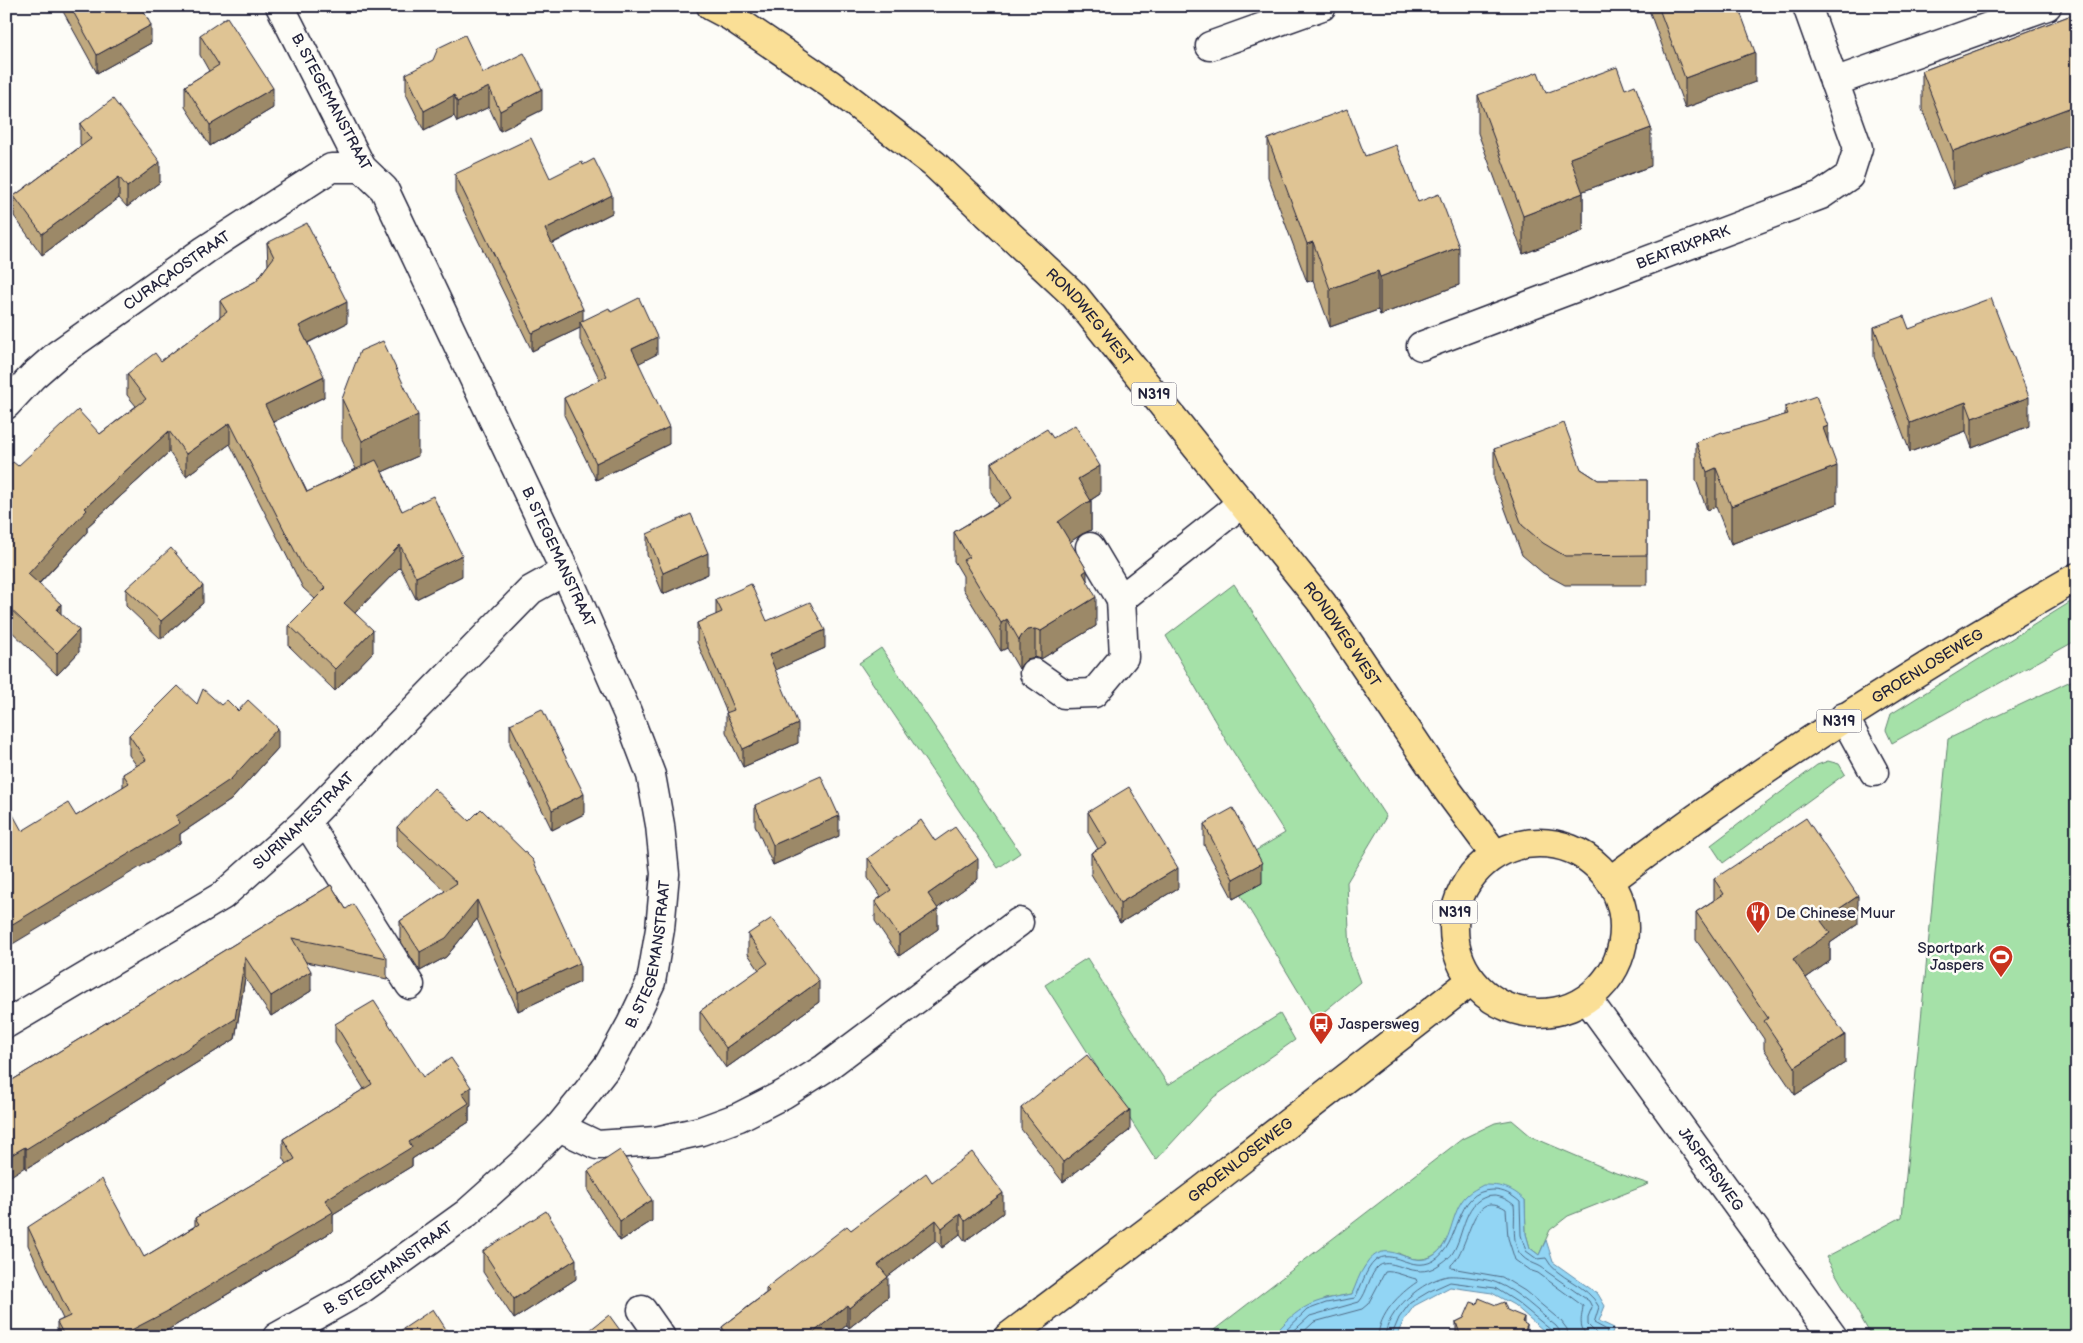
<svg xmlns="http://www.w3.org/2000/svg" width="2083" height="1343" viewBox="0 0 2083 1343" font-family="'Balsamiq Sans',sans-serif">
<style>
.green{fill:#a5e1a8;stroke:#648272}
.water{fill:#92d5f4;stroke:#658daa}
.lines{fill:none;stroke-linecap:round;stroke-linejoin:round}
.shore{stroke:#4f6a85;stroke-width:1}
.minor-casing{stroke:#22223b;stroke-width:31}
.major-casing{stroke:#22223b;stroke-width:31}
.minor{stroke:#fdfcf7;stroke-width:28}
.major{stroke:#fadf96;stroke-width:28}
.wall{fill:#c0a97f;stroke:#22223b}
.shaded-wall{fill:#9c8968;stroke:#22223b}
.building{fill:#dfc494;stroke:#22223b}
.labels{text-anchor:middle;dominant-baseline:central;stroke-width:5;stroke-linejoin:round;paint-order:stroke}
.shield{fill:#fdfcf7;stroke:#646373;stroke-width:1}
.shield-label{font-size:14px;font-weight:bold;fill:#22223b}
.street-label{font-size:15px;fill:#22223b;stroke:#fdfcf7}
.poi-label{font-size:15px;fill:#22223b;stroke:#fdfcf7;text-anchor:start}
</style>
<rect width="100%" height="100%" fill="#fdfcf7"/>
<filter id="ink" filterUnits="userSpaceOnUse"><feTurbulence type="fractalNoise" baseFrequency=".02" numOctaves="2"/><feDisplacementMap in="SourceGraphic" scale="10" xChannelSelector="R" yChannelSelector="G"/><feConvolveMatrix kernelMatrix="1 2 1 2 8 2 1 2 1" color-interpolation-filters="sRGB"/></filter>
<g filter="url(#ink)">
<g class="green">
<polygon points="1234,584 1386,817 1347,882 1350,955 1360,982 1315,1019 1225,869 1285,833 1227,742 1166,636"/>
<polygon points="2077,598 2077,640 1892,743 1886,730 1891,714"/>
<polygon points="881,648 1020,853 998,868 859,663"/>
<polygon points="2077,678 2077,1337 1872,1337 1826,1257 1902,1217 1948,739"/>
<polygon points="1828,761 1839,764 1845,774 1723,863 1711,845 1817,765"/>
<polygon points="1087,958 1168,1085 1280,1014 1295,1040 1214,1097 1156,1160 1045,985"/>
<path d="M1512,1120L1532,1137L1616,1173L1649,1184L1568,1216L1550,1230L1539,1255L1530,1248L1526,1234L1525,1200L1447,1239C1437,1261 1418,1264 1398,1253L1365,1266L1352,1294L1325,1299L1282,1326L1272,1337H1205L1462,1139L1495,1123Z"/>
</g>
<path class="water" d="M1483,1185C1502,1185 1510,1187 1525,1200L1526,1234L1530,1248L1539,1255L1546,1240L1553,1262L1598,1294L1605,1306L1599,1321L1614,1328L1611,1337H1551L1514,1305L1492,1293L1450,1287L1414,1306L1404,1320L1396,1337H1272C1300,1305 1311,1301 1352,1294C1356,1285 1359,1274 1365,1266C1386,1233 1407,1269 1431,1257C1454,1245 1449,1212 1467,1195C1471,1191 1478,1188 1483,1185Z"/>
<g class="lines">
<g class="shore">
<path d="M1279,1337L1307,1310L1326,1303L1355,1298C1362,1286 1365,1270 1375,1261C1392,1247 1411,1273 1433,1261C1462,1245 1453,1190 1493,1190C1504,1190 1512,1195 1520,1202L1521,1235L1526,1251L1537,1259L1546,1258C1556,1279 1588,1284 1599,1307L1594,1323L1607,1330L1606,1337"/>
<path d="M1287,1337L1310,1316L1359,1302C1368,1292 1369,1274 1379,1266C1392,1256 1415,1281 1437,1266C1442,1263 1449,1258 1452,1254C1465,1235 1463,1196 1494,1196C1501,1196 1508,1200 1514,1205C1516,1220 1510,1246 1523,1257C1530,1264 1540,1264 1546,1271L1589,1301L1592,1307L1588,1317V1325L1600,1337"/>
<path d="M1298,1337L1314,1322L1362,1309L1368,1304L1385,1272C1392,1270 1407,1277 1416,1279L1417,1282C1399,1294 1379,1314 1378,1337"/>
<path d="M1385,1337C1386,1311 1423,1280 1448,1276C1457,1275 1489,1279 1497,1283C1519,1292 1537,1311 1556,1326L1559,1330L1560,1337"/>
<polyline points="1391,1337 1399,1318 1410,1303 1430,1291 1450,1282 1495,1288 1517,1302 1552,1331 1554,1337"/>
<path d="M1568,1337L1567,1329L1561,1321L1525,1291L1502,1277L1451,1268V1265C1471,1248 1470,1186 1506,1209L1508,1238L1515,1260L1529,1270L1538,1273L1583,1306C1582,1318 1577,1327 1589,1337"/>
</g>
<defs>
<g id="minor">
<polyline points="1210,46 1322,6"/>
<polyline points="1834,82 2047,6"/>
<path id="s1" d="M1421,346L1821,195L1849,176L1858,148L1807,6"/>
<path id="s2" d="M6,405L33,376L57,355L205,250L331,168H362"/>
<polyline points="1090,547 1121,599"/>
<polyline points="1034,673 1064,694 1094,693 1124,657 1121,599 1242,503"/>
<polyline points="1844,717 1874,772"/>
<polyline points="306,821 410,985"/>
<path id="s3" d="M1588,1000L1833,1337"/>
<path id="s4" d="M6,1024L222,896L306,821L531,590L565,571"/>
<polyline points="559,1127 597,1145 656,1141 701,1131 739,1117 784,1094 825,1068 1019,922"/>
<polyline points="642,1310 661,1337"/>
<path id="s5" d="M277,1337L359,1291L467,1213L523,1163L559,1127L581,1100L609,1064L631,1024L651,982L660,929L665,874L660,825L651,775L627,712L565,571L384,189L362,168L280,6"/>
</g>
<g id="major">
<path id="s6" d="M711,6L730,16L830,84L934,164L1075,296L1322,603L1448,791L1494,853"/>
<circle cx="1539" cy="928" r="85"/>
<path id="s7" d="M1611,880C1759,769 1916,669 2077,577"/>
<path id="s8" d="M1008,1337L1202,1190L1471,981"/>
</g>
</defs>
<use href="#minor" class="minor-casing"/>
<use href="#major" class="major-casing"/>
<use href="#minor" class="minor"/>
<use href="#major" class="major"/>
</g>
<g class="wall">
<polygon points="60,6 141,6 151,43 97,73"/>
<polygon points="1649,6 1738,6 1755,82 1685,108 1649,10"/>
<polygon points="2077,13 1953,189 1922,109 1922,71"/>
<polygon points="200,35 273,108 210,146 185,107 185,86 209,71 200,55"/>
<polygon points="483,73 542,110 500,131 489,107 457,122 454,116 424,131 406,94 406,74"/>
<polygon points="1546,93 1651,166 1583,191 1583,231 1523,254 1478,133 1478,95"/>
<polygon points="80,124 160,182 127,207 119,198 42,255 14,216 14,196 81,146 80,144"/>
<polygon points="1268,139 1365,156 1418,202 1459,285 1380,315 1378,310 1330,327 1313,280 1307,282 1268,177"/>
<polygon points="455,174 612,213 552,244 583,321 611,312 657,354 638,363 669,444 596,480 564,415 564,398 600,380 580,340 580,328 532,351 455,193"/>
<polygon points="267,243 347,323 308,343 324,397 273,422 307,492 356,469 342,439 342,399 418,456 382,472 402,511 462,576 416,599 400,567 355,613 373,652 335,691 289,646 289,625 315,599 303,588 230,444 186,476 169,452 87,527 87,532 39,584 61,614 79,652 57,675 6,626 6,469 18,466 100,434 136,406 127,395 127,374 161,361 220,317 220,301 256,281 268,265"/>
<polygon points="1874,327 1909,329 2029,426 1972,448 1966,431 1910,452 1874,357"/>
<polygon points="1785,407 1828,441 1837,504 1731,544 1716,507 1707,510 1696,480 1696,442 1785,415"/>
<polygon points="1053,438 1100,494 1091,500 1091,530 1082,534 1070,542 1087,580 1096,626 1041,659 1035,657 1027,659 1022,664 1019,669 1007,648 1001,651 963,589 963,576 954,561 954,532 999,505 991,492 991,463"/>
<polygon points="1494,449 1581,469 1598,480 1647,480 1647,585 1565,585 1543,573 1522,555 1494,479"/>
<polygon points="647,534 708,574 663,594 647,555"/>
<polygon points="126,589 203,603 161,639 126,606"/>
<polygon points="716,600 767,621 825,648 775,670 798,743 743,767 726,732 726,713 727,713 697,642 697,623 716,615"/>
<polygon points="197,704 221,705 278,748 231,800 180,834 180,843 22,831 76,816 123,787 123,774 137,766 129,755 129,735"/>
<polygon points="510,724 584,814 552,830 510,744"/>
<polygon points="755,805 839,836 773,865 755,825"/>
<polygon points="1088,812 1178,888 1120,923 1091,874 1091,853 1098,849 1088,832"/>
<polygon points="1204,824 1262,883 1233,899 1204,845"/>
<polygon points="397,827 580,982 518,1011 477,919 446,957 420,971 400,940 400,921 445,891 397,846"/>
<polygon points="935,841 978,879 937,908 938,929 899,956 875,921 875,901 881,897 868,878 868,858"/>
<polygon points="1714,879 1858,924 1830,943 1830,961 1806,978 1845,1063 1795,1095 1764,1049 1764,1039 1696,940 1696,912 1714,900"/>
<polygon points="331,885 346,909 387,958 387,979 306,962 311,991 271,1016 245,978 235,1039 26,1169 25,1167 6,1084"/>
<polygon points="748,934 819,1002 726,1068 700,1031 700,1011 759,970 748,954"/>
<polygon points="335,1024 471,1106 469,1107 469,1122 412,1159 412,1166 333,1214 333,1231 166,1331 154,1337 57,1337 57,1322 63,1319 28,1245 28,1227 144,1257 195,1226 195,1218 287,1164 283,1157 283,1139 364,1089 335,1043"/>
<polygon points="1021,1108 1130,1130 1063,1182 1021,1129"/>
<polygon points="588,1171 652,1221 620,1241 588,1191"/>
<polygon points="932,1182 1003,1213 965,1241 960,1234 942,1248 936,1240 887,1277 888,1297 849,1328 847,1325 832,1337 722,1337 722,1327 766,1293 766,1288 851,1230"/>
<polygon points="483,1251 576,1279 514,1319 483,1272"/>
<polygon points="1477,1304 1524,1324 1527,1337 1456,1337 1456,1322 1464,1318"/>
</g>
<g class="shaded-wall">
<polygon points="151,25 151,43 97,73 97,55"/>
<polygon points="1755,52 1755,82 1685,108 1685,78"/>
<polygon points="489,87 489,107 457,122 457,102"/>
<polygon points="273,88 273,108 210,146 210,125"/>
<polygon points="542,89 542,110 500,131 500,111"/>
<polygon points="454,95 454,116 424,131 424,111"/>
<polygon points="2077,105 2077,143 1953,189 1953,151"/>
<polygon points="1651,128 1651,166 1570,196 1570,158"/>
<polygon points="160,162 160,182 127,207 127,187"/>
<polygon points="119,177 119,198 42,255 42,234"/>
<polygon points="1583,193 1583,231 1523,254 1523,216"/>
<polygon points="612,195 612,213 545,247 545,229"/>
<polygon points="1313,242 1313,280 1307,282 1307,244"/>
<polygon points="1459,247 1459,285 1380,315 1380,277"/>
<polygon points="1378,271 1378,310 1330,327 1330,289"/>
<polygon points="347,302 347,323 299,347 299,326"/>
<polygon points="583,309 583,327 580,322 580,328 532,351 532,333"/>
<polygon points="657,337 657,354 632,367 632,349"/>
<polygon points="324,376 324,397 265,426 265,405"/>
<polygon points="2029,397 2029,426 1972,448 1972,418"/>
<polygon points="1966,402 1966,431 1910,452 1910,423"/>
<polygon points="418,415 418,456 362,481 362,441"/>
<polygon points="230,423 230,444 186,476 186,454"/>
<polygon points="1828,426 1828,464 1823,428"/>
<polygon points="669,427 669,444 596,480 596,463"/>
<polygon points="169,431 169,452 87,527 87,532 28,595 28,574 85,508"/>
<polygon points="1100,466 1100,494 1083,505 1091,501 1091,530 1082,534 1058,550 1058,522 1078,479"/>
<polygon points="1837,466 1837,504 1731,544 1731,506"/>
<polygon points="1716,468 1716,507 1707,510 1707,472"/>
<polygon points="400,545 400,567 344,624 344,603"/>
<polygon points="708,553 708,574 663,594 663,573"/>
<polygon points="462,555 462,576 416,599 416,577"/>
<polygon points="1087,570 1087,598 1083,573"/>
<polygon points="203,586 203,603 161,639 161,621"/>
<polygon points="1096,597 1096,626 1041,659 1041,631"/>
<polygon points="61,604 61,625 57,610"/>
<polygon points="1007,619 1007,648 1001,651 1001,623"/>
<polygon points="1035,629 1035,657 1027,659 1022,664 1019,669 1019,640 1022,635 1027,630"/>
<polygon points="79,630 79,652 57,675 57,653"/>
<polygon points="373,630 373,652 335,691 335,669"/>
<polygon points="825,630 825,648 769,673 769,655"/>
<polygon points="798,724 798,743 743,767 743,749"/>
<polygon points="278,728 278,748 231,800 180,834 180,843 6,948 6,928 176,816"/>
<polygon points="584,794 584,814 552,830 552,810"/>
<polygon points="839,816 839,836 773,865 773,845"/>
<polygon points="978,859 978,879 928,915 928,894"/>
<polygon points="1262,863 1262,883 1233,899 1233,879"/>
<polygon points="1178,868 1178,888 1120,923 1120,903"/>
<polygon points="1858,896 1858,924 1830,943 1830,961 1793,987 1793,959 1821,921"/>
<polygon points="477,900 477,919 446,957 420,971 420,952"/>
<polygon points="938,909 938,929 899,956 899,936"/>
<polygon points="245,957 245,978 235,1039 26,1169 26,1149"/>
<polygon points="580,963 580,982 518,1011 518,992"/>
<polygon points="311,971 311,991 271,1016 271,996"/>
<polygon points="819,981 819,1002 726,1068 726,1048"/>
<polygon points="1845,1035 1845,1063 1795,1095 1795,1067"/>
<polygon points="471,1087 471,1106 469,1107 469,1122 412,1159 412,1166 333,1214 333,1231 166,1331 154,1337 118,1337 325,1200 409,1142 462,1093"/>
<polygon points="1130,1110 1130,1130 1063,1182 1063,1162"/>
<polygon points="25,1147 25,1167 6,1179 6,1158"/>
<polygon points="1003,1193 1003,1213 965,1241 965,1221"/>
<polygon points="652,1200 652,1221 620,1241 620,1221"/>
<polygon points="960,1214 960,1234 942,1248 942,1228"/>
<polygon points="936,1220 936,1240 878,1284 878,1265"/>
<polygon points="576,1259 576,1279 514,1319 514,1299"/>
<polygon points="888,1277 888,1297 849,1328 849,1308"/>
<polygon points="847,1305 847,1325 832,1337 808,1337"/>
<polygon points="1524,1317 1524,1333 1527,1325 1527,1337 1522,1337 1522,1322"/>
</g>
<g class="building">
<polygon points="70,6 141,6 151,25 97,55"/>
<polygon points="1658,6 1738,6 1755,52 1685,78"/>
<polygon points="2077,13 2077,105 1953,151 1922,71"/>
<polygon points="227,17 273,88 210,125 185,86 219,65 200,35"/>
<polygon points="465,35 483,73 524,53 542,89 500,111 489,87 457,102 454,95 424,111 406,74 433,60 438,48"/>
<polygon points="1617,67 1625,89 1635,85 1651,128 1570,158 1583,193 1523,216 1478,95 1538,72 1546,93"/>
<polygon points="113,99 160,162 127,187 119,177 42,234 14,196 91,139 80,124"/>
<polygon points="1347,109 1365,156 1396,145 1418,202 1439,194 1459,247 1380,277 1378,271 1330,289 1313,242 1307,244 1268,139"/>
<polygon points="531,138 550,178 582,162 583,165 594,159 612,195 545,229 583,309 532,333 455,174"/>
<polygon points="307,223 347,302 299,326 324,376 265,405 307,492 376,460 402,511 433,496 462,555 416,577 400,545 344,603 373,630 335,669 289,625 326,588 303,567 230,423 186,454 169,431 85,508 87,510 28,574 61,604 57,610 79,630 57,653 6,605 6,469 13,462 18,466 78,410 100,434 146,399 127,374 155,353 161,361 227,312 220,301 256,281 274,257 267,243"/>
<polygon points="639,298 657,337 632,349 669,427 596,463 564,398 607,376 580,322 609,308 611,312"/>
<polygon points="1991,298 2029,397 1972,418 1966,402 1910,423 1874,327 1904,316 1909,329"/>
<polygon points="383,341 418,415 362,441 342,399 360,351"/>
<polygon points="1816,396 1828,426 1823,428 1837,466 1731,506 1716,468 1707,472 1696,442 1722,432 1723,433 1788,414 1785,407"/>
<polygon points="1564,423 1581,469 1598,480 1647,480 1647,555 1565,556 1543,543 1522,525 1494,449"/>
<polygon points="1075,425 1100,466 1078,479 1091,501 1082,505 1058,522 1087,570 1083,573 1096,597 1041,631 1035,629 1027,630 1022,635 1019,640 1007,619 1001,623 963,560 969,557 954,532 1012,498 991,463 1047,429 1053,438"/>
<polygon points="691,514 708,553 663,573 647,534"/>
<polygon points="171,548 203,586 161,621 126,589"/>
<polygon points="751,584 767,621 810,602 825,630 769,655 798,724 743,749 726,713 734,710 697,623 722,612 716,600"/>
<polygon points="178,686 197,704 203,689 221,705 227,700 238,711 248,700 278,728 231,779 176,816 180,823 6,928 6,802 22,831 68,803 76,816 129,783 123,774 146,760 129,735"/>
<polygon points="542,709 584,794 552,810 510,724"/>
<polygon points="821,776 839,816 773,845 755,805"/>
<polygon points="1129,787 1178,868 1120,903 1091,853 1107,844 1088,812"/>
<polygon points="434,788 469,821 481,809 533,860 580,963 518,992 477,900 446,938 420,952 400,921 457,883 397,827"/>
<polygon points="1233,808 1262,863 1233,879 1204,824"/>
<polygon points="1806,818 1858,896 1821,921 1830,933 1793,959 1845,1035 1795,1067 1764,1021 1768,1018 1696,912 1724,894 1714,879"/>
<polygon points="921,820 935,841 955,827 978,859 928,894 938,909 899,936 875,901 891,890 868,858"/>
<polygon points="331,885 346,909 353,904 387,958 292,938 311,971 271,996 245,957 235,1019 26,1149 25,1147 6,1158 6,1084"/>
<polygon points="772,918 819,981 726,1048 700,1011 768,963 748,934"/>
<polygon points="374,1001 423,1077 451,1058 471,1087 462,1093 469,1103 409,1142 412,1147 325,1200 333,1212 166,1312 118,1337 65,1337 57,1322 70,1316 28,1227 102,1179 144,1257 199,1224 195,1218 295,1159 283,1139 372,1084 335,1024"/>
<polygon points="1087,1055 1130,1110 1063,1162 1021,1108"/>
<polygon points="620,1150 652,1200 620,1221 588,1171"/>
<polygon points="972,1152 1003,1193 965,1221 960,1214 942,1228 936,1220 878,1265 888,1277 849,1308 847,1305 808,1337 729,1337 722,1327 769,1291 766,1288 847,1226 851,1230 926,1173 932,1182"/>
<polygon points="546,1211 576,1259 514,1299 483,1251"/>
<polygon points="1479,1298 1496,1305 1504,1302 1507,1310 1524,1317 1522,1322 1527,1325 1523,1337 1461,1337 1456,1322 1464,1318 1471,1302 1477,1304"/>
<polygon points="433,1309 451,1337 391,1337"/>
<polygon points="609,1315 625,1337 581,1337"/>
</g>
</g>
<defs>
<symbol id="restaurant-pin" viewBox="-11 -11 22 30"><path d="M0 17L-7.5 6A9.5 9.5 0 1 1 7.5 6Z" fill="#c8321e" stroke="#fdfcf7"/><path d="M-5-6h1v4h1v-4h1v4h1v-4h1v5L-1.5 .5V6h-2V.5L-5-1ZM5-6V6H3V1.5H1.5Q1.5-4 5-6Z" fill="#fff"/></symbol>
<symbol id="stadium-pin" viewBox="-11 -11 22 30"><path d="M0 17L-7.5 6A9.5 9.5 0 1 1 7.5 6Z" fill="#c8321e" stroke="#fdfcf7"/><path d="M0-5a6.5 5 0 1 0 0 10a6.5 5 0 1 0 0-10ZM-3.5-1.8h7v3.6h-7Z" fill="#fff"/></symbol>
<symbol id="bus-pin" viewBox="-11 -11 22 30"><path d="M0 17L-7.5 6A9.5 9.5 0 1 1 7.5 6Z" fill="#c8321e" stroke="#fdfcf7"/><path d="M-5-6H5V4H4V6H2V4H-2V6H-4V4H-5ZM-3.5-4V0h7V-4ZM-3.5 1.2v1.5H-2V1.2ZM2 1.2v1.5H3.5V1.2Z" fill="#fff"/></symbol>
</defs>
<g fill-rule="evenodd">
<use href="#restaurant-pin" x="1744" y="899" width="28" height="38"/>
<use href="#stadium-pin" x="1987" y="943" width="28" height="38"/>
<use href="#bus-pin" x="1307" y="1010" width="28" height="38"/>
</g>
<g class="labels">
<g class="shield">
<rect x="1131.5" y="382.5" width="45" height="23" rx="4"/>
<rect x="1816.5" y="709.5" width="45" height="23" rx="4"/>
<rect x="1432.5" y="900.5" width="45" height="23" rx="4"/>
</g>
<g class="shield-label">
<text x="1154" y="394">N319</text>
<text x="1839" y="721">N319</text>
<text x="1455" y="912">N319</text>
</g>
<g class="street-label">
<text transform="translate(331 102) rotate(62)">B. STEGEMANSTRAAT</text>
<text stroke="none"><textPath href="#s1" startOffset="280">BEATRIXPARK</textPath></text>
<text stroke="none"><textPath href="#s2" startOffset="218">CURAÇAOSTRAAT</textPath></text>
<text stroke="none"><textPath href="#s6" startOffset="492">RONDWEG WEST</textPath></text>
<text transform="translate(558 557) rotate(65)">B. STEGEMANSTRAAT</text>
<text stroke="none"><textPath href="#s6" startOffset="898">RONDWEG WEST</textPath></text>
<text stroke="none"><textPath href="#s7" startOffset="382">GROENLOSEWEG</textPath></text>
<text stroke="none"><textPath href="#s4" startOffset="362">SURINAMESTRAAT</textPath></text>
<text stroke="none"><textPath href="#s5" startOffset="552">B. STEGEMANSTRAAT</textPath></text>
<text stroke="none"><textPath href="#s8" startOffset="292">GROENLOSEWEG</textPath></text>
<text stroke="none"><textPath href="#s3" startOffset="209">JASPERSWEG</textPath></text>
<text stroke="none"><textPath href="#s5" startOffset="131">B. STEGEMANSTRAAT</textPath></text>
</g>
<g class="poi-label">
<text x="1776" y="913">De Chinese Muur</text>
<text x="1984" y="948" text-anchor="end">Sportpark<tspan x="1984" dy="17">Jaspers</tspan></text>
<text x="1338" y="1024">Jaspersweg</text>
</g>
</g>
<rect width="2083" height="1343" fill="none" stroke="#fdfcf7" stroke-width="25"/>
<rect x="12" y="12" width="2058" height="1318" fill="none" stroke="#22223b" stroke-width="2" filter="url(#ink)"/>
</svg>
